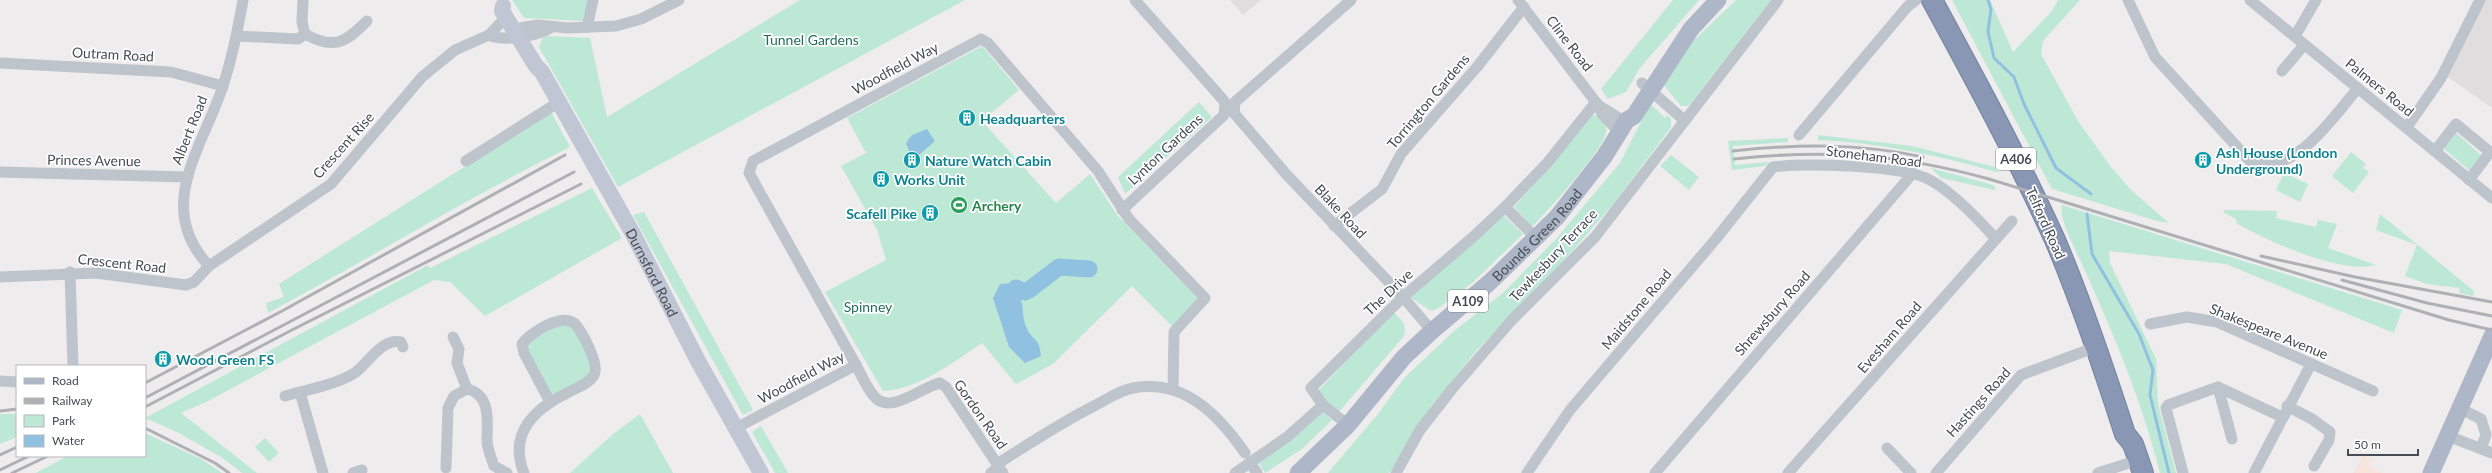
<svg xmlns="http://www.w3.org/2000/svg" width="2492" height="473" viewBox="0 0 2492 473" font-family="Lato,sans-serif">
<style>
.education{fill:#dfdddd}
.medical{fill:#f7e4dd}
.green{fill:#bee8d6}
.water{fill:#90c1e0}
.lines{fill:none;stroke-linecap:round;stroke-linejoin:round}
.stream{stroke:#90c1e0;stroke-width:3}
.river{stroke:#90c1e0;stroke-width:17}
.highway-casing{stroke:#7482a1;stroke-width:22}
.street{stroke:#bec4cc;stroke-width:11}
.secondary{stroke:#c0c6d3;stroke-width:16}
.primary{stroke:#aeb7c8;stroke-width:17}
.highway{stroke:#8997b5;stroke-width:20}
.rail{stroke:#afb0b5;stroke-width:3}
.labels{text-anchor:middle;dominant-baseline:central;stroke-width:3.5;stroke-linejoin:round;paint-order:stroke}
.shield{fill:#fff;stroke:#7e8289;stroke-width:1}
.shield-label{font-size:13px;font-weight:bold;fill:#464c56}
.park-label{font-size:14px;fill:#216e55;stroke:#fff}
.street-label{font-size:14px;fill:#464c56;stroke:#fff}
.culture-label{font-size:14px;font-weight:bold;fill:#0d838f;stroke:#fff;text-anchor:start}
.leisure-label{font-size:14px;font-weight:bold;fill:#27864d;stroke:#fff;text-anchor:start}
</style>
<rect width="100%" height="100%" fill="#eeecec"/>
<g class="education">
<polygon points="1230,0 1261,0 1243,15"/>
<polygon points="2485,0 2492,0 2492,108 2448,77"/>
</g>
<polygon class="medical" points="2362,455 2373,460 2370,467 2382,473 2353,473"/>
<g class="green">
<polygon points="512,0 589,0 582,21 524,18"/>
<polygon points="800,0 965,0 618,187 539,47 543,37 549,36 590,38 607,117"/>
<polygon points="1673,0 1699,0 1639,69 1626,92 1608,99 1601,89"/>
<polygon points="1736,0 1771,0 1691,103 1688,106 1681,106 1663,84 1684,50"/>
<polygon points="1952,0 1990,0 2013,52 2052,11 2058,0 2080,0 2043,41 2041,54 2078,121 2111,167 2131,190 2169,223 2157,221 2052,189"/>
<path d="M982,46L1019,90L982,121L1056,203L1090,174L1117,215L1199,300L1173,327L1132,286L1053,364L1016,384L982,343C952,363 919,389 883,391L825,292L886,260L877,230L841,166L866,153L847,118Z"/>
<polygon points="1199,102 1212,117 1125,194 1118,177"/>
<polygon points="1649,106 1653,106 1665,118 1667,115 1671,119 1671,127 1616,201 1560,265 1477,350 1431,406 1389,473 1328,473 1378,414 1404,378 1454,331 1504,292 1556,239 1620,163"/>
<path d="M551,112L570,147C467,198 369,259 268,313L266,303L284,297L279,284Z"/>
<path d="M1592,114C1599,115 1607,124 1606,132C1605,148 1546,213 1532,227L1514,207L1554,162Z"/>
<polygon points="2455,132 2481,155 2470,171 2442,147"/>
<path d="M1818,135L1912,146L1995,167L1999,173C1942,156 1882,143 1818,140Z"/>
<polygon points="1788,138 1788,142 1733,146 1735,165 1770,162 1765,166 1732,170 1728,141"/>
<polygon points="2351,152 2366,164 2363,168 2369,172 2353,193 2332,176"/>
<polygon points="1671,155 1699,177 1689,190 1660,166"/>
<polygon points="1931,168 1993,185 1995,187 1995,190 1941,178"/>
<polygon points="2284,173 2308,184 2300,202 2276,190"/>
<polygon points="592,188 622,238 485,316 450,282 434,280 208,401 181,413 257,473 242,473 221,457 177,432 145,418 428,265 430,268"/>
<path d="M2062,205L2402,310L2394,333L2226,264L2109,251L2110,263L2156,359L2158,404L2176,473H2160C2142,401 2112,330 2081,262C2076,250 2058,218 2062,205Z"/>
<path d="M2224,210L2277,211L2276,218L2316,227L2318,220L2337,224L2328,248L2376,265C2342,275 2267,241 2236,223L2237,220L2223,212Z"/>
<polygon points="644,212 753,410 743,415 633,215"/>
<polygon points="2380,214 2474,291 2473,296 2459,293 2460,288 2427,284 2405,276 2417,245 2376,230"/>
<polygon points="1503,215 1523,234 1472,283 1437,309 1431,311 1410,297"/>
<path d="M1393,312C1402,320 1407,324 1404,336L1338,413L1318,391Z"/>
<polygon points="561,322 573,327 594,363 586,381 551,399 525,345 529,338"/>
<polygon points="1322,411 1332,420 1302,449 1265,473 1258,462"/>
<polygon points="0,414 17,414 17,437 0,444"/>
<polygon points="640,414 673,473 570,473 612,435"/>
<polygon points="761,426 788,473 775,473 752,432"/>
<polygon points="145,433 201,459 222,473 36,473 68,456 145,456"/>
<polygon points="265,438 279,453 269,462 255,447"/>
</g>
<g class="water">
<polygon points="927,129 935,141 918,156 909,151 906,143 912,135"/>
<path d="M1011,283C1028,301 1019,311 1027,329C1034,342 1039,337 1041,356L1025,363L1009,347L993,298L1000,284Z"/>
</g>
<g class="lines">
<g class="stream">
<polyline points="1988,0 1991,9 1988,32 1994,58 2014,77 2024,104 2056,168 2091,194"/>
<polyline points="2087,214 2092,254 2139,334 2153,370 2150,395 2169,473"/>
</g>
<polyline class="river" points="1016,288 1025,292 1029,290 1059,267 1089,269"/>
<defs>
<path id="highway" d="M1932,0C1975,79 2018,158 2055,240C2082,303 2104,369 2125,434L2133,444L2143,473"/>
</defs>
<use href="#highway" class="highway-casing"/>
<g class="street">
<polyline points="303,0 302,22 305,34"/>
<polyline points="1351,0 1235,102 1234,113 1286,174 1403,297 1432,331"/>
<polyline points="1518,0 1598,105 1602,114 1619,132"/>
<path d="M2128,0L2155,57L2250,161C2292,180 2335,115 2358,88"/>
<polyline points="2250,0 2492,198"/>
<polyline points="587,27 593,0"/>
<polyline points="514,29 538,25 567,28 616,26 641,19 679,0"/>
<path d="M305,34C334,50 345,43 367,21"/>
<path d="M489,35C503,42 537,36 550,28"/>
<polyline points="237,36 298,39 305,34"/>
<polyline points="2295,36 2316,0"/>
<polyline points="0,63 171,72 223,86"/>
<polyline points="2282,71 2304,45"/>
<polyline points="1642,83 1684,120"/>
<polyline points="1598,105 1625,122"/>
<polyline points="2407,127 2441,78 2480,0"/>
<polyline points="1799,135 1908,6 1916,0"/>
<polyline points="2435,151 2456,124 2490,152 2469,180"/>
<polyline points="466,161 559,102"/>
<polyline points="0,172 187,177"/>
<polyline points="1505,207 1536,238"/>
<polyline points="1122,210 1224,115 1225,102 1135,0"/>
<polyline points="1334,226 1382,189 1401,154 1477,67 1524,7"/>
<path d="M209,266C154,207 202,149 223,86C232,58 238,29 243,0"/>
<polyline points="70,272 73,366"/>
<polyline points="0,277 96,273 186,285 194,282 209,266 331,184 422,77 455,50 489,35 506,17"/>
<polyline points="2150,324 2187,317 2217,322 2373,391"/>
<polyline points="453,337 459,349 457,363 467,389"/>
<path d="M856,365C861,375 866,386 873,395C889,417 921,387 940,383L946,387L1003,473"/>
<polyline points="0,381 17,382"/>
<polyline points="2218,387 2232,439"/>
<polyline points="300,392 323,473"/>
<path d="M285,396C306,390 339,384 356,372C369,362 382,338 401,342L403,347"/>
<polyline points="2287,406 2312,419 2330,432 2329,440 2314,466"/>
<polyline points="2461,409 2481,419 2486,435 2481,448"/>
<polyline points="1348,425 1323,405 1311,388 1403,297 1473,237 1505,207 1548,162 1596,102"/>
<polyline points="736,428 856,365 749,173 753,161 981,39 988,43 1098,171 1129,219 1205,298 1174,332 1173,390"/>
<polyline points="2448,436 2492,453"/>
<polyline points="1887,448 1911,473"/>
<polyline points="1250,463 1257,473"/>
<path d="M997,464C1029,444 1060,423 1094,406C1106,400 1120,390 1133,388C1184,379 1218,414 1245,453"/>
<path d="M446,468L448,408L454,396L467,389C492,395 487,422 487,442C488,450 491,458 494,466L507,473"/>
<polyline points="353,473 362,470"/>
<path d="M524,473C508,434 534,409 567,393C576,388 589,384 594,375C600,365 583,334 576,325C564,311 531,332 522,344L524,353L550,402"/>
<polyline points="991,473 999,467"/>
<polyline points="1235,473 1287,437 1323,405"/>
<polyline points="1396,473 1420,430 1452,389 1511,321 1595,237 1778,0"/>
<path d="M1527,473L1570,410L1715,240L1773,167C1804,163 1904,165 1930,180C1952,192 1979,220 1996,239"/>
<polyline points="1655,473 1913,173"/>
<polyline points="1788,473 2012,221"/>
<polyline points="1936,473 2021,375 2096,347"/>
<polyline points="2098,473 2126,464"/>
<polyline points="2183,473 2166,408 2168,405 2218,387 2282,417"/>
<polyline points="2254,473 2311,364"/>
</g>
<path class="secondary" id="s1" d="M503,6L502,11L536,66L542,72L633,234L698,361L761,473"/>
<g class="primary">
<path id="s2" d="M1298,473L1348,425L1404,357L1432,331L1490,282L1557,217L1604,157L1627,120L1634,116L1691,29L1718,0"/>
<polyline points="2431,473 2492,336"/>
</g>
<use href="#highway" class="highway"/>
<g class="rail">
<path d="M1733,151C1797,144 1859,143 1923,157"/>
<path d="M1734,159C1827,149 1899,154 1989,179L2449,320L2492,330"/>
<polyline points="2261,256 2355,277 2492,302"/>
<polyline points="2342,280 2427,303 2492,316"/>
<polyline points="145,383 282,311 565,155"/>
<polyline points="145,398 574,172"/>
<polyline points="145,407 290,331 581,184"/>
<polyline points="0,411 17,409"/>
<polyline points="145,428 215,463 229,473"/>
<polyline points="0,455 17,447"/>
<polyline points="0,470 29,456"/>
<polyline points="12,473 48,456"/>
</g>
</g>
<defs>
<symbol id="building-disc" viewBox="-11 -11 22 22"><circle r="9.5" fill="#0f9aa8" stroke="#fff"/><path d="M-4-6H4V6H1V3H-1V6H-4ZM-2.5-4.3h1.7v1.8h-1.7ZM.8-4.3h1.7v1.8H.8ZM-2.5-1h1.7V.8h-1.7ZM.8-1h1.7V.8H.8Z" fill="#fff"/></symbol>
<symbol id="stadium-disc" viewBox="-11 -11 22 22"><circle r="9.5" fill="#2e9e5b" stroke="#fff"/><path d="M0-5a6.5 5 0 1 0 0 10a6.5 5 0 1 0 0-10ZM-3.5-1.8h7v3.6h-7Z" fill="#fff"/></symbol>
</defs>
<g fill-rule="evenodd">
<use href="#building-disc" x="957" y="108" width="20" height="20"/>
<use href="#building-disc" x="902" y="150" width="20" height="20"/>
<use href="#building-disc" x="2193" y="150" width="20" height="20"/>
<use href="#building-disc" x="871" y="169" width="20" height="20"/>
<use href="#stadium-disc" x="949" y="195" width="20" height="20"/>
<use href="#building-disc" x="920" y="203" width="20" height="20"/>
<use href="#building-disc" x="153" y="349" width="20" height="20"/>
</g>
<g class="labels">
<g class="shield">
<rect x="1996" y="148" width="40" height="22" rx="3"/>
<rect x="1448" y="290" width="40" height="22" rx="3"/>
</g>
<g class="shield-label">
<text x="2016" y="159">A406</text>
<text x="1468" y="301">A109</text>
</g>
<g class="park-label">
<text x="811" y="39">Tunnel Gardens</text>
<text x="868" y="306">Spinney</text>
</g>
<g class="street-label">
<text transform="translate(1570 43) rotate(52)">Cline Road</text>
<text transform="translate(113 54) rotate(3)">Outram Road</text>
<text transform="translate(895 68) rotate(-28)">Woodfield Way</text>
<text transform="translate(2380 87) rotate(39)">Palmers Road</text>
<text transform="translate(1428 101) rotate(-50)">Torrington Gardens</text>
<text transform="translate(189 130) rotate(-68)">Albert Road</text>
<text transform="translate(343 145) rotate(-48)">Crescent Rise</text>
<text transform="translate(1165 149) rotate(-43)">Lynton Gardens</text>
<text transform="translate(1874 156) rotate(7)">Stoneham Road</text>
<text transform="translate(94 160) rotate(1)">Princes Avenue</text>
<text transform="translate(1341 211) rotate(47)">Blake Road</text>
<text transform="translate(2046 223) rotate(66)">Telford Road</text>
<text stroke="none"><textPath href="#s2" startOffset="338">Bounds Green Road</textPath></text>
<text transform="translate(1553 255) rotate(-47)">Tewkesbury Terrace</text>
<text transform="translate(122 263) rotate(6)">Crescent Road</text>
<text stroke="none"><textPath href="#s1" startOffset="307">Durnsford Road</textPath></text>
<text transform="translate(1388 292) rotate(-43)">The Drive</text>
<text transform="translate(1636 309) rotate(-50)">Maidstone Road</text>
<text transform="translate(1772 313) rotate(-49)">Shrewsbury Road</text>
<text transform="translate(2269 331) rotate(22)">Shakespeare Avenue</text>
<text transform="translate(1889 337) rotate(-49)">Evesham Road</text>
<text transform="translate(801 377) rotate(-28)">Woodfield Way</text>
<text transform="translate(1978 402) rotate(-48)">Hastings Road</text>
<text transform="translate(981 414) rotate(55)">Gordon Road</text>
</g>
<g class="culture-label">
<text x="980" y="118">Headquarters</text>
<text x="2216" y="152">Ash House (London<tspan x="2216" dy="16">Underground)</tspan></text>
<text x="925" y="160">Nature Watch Cabin</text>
<text x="894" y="179">Works Unit</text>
<text x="917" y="213" text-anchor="end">Scafell Pike</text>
<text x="176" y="359">Wood Green FS</text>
</g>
<g class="leisure-label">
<text x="972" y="205">Archery</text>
</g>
</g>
<rect x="16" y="365" width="130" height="92" fill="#ffffff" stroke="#b5b7bb"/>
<rect x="24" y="378" width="20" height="6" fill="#aeb7c8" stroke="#b5b7bb"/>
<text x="52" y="385" font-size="12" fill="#464c56">Road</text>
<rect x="24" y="398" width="20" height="6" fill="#afb0b5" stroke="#b5b7bb"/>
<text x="52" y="405" font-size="12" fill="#464c56">Railway</text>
<rect x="24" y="415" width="20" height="12" fill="#bee8d6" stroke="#b5b7bb"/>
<text x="52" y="425" font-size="12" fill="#464c56">Park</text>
<rect x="24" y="435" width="20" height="12" fill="#90c1e0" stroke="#b5b7bb"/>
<text x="52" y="445" font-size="12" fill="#464c56">Water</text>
<path d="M2348 449v6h70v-6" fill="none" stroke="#464c56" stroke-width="2"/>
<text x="2354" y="449" font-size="12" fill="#464c56" stroke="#ffffff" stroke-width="3" paint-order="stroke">50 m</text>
</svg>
